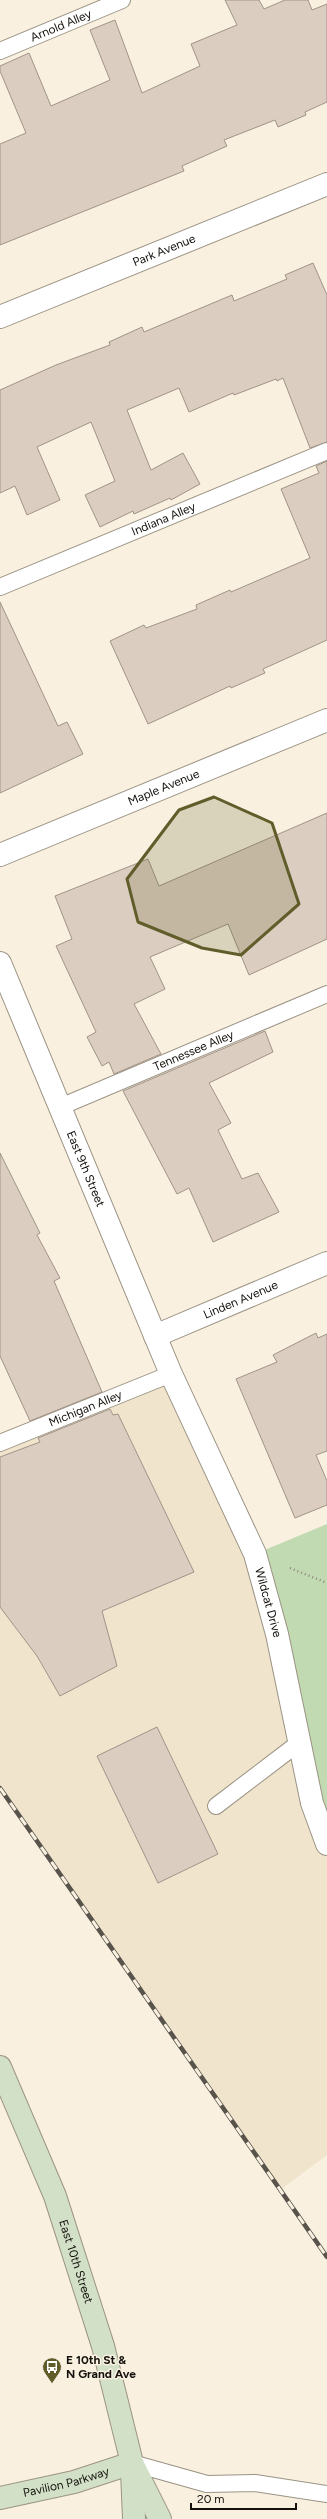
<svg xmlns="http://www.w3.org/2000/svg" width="327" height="2519" viewBox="0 0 327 2519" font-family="Figtree,sans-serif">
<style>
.built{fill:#f0e4cd}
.green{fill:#c2dab2}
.building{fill:#dccdc1;stroke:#a19388}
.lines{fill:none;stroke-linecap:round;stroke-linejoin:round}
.lane-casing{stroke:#9b9384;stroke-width:18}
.street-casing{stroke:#9b9384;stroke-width:24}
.secondary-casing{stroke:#9b9384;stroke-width:24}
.path{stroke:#8e887d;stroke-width:2.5;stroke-dasharray:1 3;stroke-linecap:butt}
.lane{stroke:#fff;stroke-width:16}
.street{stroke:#fff;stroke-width:22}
.secondary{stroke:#d2e0c7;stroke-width:22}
.rail-casing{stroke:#58534b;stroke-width:4.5}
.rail{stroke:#f9f0e0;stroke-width:3;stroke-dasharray:9;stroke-linecap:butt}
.marked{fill:#605d2a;fill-opacity:0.2;stroke:#605d2a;stroke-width:3;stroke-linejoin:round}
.labels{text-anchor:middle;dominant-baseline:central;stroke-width:3;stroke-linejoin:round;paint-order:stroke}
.street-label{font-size:12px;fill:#14110c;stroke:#f9f0e0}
.poi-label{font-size:12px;font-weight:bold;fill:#14110c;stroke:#f9f0e0;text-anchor:start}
</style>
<rect width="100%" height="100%" fill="#f9f0e0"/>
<polygon class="built" points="171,1374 255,1554 327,1844 327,2155 279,2191 88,1911 0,1788 0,1443"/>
<polygon class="green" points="327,1524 327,1844 255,1554"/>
<g class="building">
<polygon points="225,0 259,0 264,9 285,0 308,0 312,10 327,4 327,102 305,112 306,115 278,127 275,120 224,140 227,146 182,166 184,171 0,245 0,144 26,133 0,71 0,66 29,53 51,106 110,80 90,30 115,20 142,93 200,66 191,44 237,25"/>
<polygon points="313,263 327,295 327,442 310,448 283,378 277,381 276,379 234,395 233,393 189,412 179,388 127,410 151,470 183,453 200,484 171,500 170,498 134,514 133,511 100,527 85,495 115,481 91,422 37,447 60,500 27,515 15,486 0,493 0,390 56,365 110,345 109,342 142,327 144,332 232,295 234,301 287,279 285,275"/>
<polygon points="327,461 327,640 263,669 265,673 231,688 230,686 148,724 110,641 144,625 146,628 197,609 196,605 230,590 231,592 310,558 281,489 319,473 316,466"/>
<polygon points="0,602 58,726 67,722 83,754 0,793"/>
<polygon points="327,813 327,939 249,975 228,924 150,957 165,989 134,1004 161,1054 114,1074 109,1062 102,1066 87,1037 96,1032 56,946 72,939 55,896 148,859 159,886"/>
<polygon points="265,1031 273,1052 209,1083 231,1123 218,1130 242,1179 258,1173 279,1212 213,1242 189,1188 177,1194 123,1091"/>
<polygon points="0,1153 40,1233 37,1235 60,1278 54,1281 102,1392 30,1421 0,1356"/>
<polygon points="316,1333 318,1338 327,1334 327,1451 316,1455 327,1481 327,1505 295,1518 236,1379 277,1362 273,1355"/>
<polygon points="110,1409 113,1415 118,1414 194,1572 102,1611 117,1666 60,1696 37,1656 0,1607 0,1457 40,1442 38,1438"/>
<polygon points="157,1727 218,1854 158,1883 97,1756"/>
</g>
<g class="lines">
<defs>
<g id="lane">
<path id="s1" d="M0,51L122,0"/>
<path id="s2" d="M0,587L327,451"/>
<path id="s3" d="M60,1107L327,994"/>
<path id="s4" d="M0,1443L171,1374"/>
<polyline points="216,1806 300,1742"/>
<polyline points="132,2463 207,2484 255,2483 327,2494"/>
</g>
<g id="street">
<path id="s5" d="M0,317L327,184"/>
<path id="s6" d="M0,855L327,720"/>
<path id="s7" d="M0,963L171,1374L255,1554L277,1634L312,1803L327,1844"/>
<path id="s8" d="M155,1336L327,1263"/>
</g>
<g id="secondary">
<path id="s9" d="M0,2067L55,2196L103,2346L132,2463L160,2519"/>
<polyline points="132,2471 134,2519"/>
<path id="s10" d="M0,2498L74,2482L132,2463"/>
</g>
</defs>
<use href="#lane" class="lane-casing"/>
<use href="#street" class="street-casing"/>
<use href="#secondary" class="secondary-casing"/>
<polyline class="path" points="290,1568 327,1583"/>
<use href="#lane" class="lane"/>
<use href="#street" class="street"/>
<use href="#secondary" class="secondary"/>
<defs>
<polyline id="rail" points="0,1788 327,2257"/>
</defs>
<use href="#rail" class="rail-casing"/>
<use href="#rail" class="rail"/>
</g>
<path class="marked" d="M214,797L272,823L299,904L241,955L202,948L138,922L127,879L179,810Z"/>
<defs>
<symbol id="bus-pin" viewBox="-11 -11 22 30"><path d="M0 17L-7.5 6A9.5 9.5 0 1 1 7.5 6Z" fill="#605d2a" stroke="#f9f0e0"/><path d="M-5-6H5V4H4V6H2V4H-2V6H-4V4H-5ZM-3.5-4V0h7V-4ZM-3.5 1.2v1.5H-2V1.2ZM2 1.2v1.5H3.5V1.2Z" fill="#fff"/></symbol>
</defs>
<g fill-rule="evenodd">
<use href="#bus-pin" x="41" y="2356" width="22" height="30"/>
</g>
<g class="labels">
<g class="street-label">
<text stroke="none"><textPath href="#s1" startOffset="66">Arnold Alley</textPath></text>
<text stroke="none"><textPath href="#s5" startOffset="177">Park Avenue</textPath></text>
<text stroke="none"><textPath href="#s2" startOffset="177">Indiana Alley</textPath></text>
<text stroke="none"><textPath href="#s6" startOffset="177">Maple Avenue</textPath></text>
<text stroke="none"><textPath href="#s3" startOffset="145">Tennessee Alley</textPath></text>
<text stroke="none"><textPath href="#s7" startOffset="223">East 9th Street</textPath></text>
<text stroke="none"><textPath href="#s8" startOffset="93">Linden Avenue</textPath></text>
<text stroke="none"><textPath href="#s4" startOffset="92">Michigan Alley</textPath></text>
<text stroke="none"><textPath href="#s7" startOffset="694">Wildcat Drive</textPath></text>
<text stroke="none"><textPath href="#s9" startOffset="209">East 10th Street</textPath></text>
<text stroke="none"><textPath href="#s10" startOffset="68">Pavilion Parkway</textPath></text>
</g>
<g class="poi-label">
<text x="66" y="2360">E 10th St &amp;<tspan x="66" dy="14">N Grand Ave</tspan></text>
</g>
</g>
<path d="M191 2503v6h105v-6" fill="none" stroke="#14110c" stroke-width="2"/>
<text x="197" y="2503" font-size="12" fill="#14110c" stroke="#f9f0e0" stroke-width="3" paint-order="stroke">20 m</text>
</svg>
